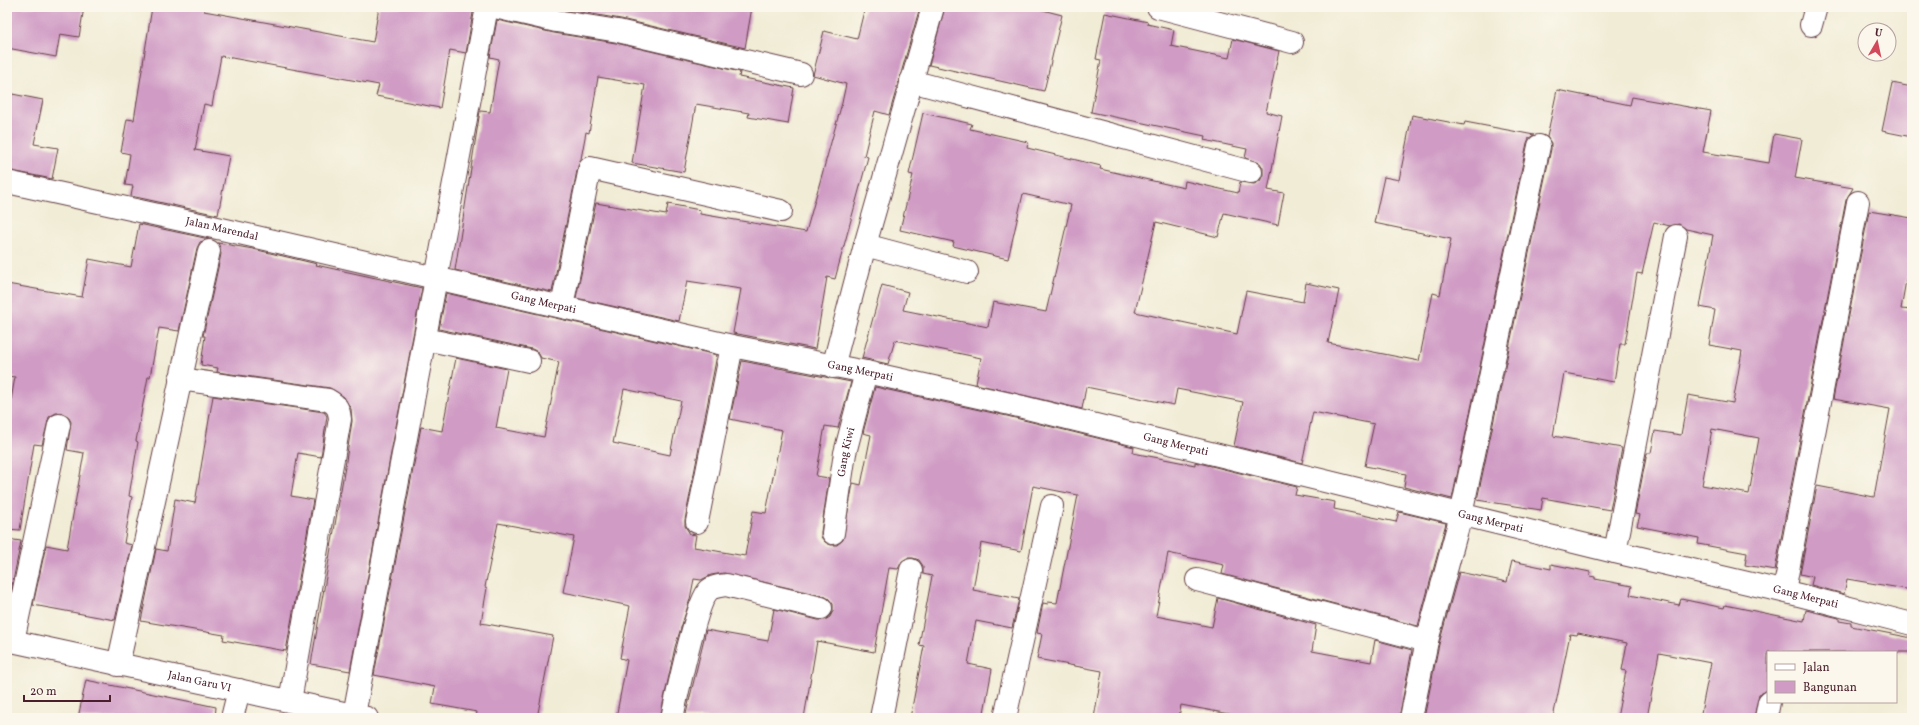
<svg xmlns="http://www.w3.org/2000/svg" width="1919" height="725" viewBox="0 0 1919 725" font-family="Vollkorn,serif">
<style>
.building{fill:#d09bc5;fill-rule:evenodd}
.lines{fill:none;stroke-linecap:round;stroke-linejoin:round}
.minor-casing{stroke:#633e44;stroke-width:24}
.minor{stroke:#fff;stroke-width:22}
.labels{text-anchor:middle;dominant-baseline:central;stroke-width:3;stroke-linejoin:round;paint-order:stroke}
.street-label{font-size:11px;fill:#4a1f2b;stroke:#fbf7ec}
</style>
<rect width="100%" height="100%" fill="#fbf7ec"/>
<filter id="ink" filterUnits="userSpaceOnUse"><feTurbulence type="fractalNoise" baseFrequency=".025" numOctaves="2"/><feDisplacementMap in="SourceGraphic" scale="8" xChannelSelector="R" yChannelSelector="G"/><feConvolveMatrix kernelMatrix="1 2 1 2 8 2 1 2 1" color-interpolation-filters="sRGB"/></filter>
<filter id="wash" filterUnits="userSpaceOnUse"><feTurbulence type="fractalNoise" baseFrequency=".012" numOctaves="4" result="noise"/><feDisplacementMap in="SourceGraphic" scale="16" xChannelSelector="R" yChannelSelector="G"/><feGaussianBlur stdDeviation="0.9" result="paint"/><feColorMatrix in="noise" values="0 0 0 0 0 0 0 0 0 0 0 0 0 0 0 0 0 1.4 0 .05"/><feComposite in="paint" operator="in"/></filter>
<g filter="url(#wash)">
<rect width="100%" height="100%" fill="#f1ecd5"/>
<g id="blocks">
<g class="building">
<polygon points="7,7 84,7 79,37 60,34 56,57 7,48"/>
<polygon points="152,7 205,7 204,11 373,42 379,7 474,7 466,53 450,50 440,108 376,96 379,85 221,56 212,106 204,104 195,150 229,156 218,215 131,196 133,186 125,185 130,154 121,152 127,119 134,120"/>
<polygon points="551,7 752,7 745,48 621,19"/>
<polygon points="865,7 920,7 889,115 875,111 864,156 868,157 835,279 827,277 815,349 733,333 741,289 687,281 679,321 576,298 596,203 666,215 668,204 700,210 700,214 806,232 842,103 846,84 813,75 824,31 857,39"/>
<polygon points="945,7 1031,7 1062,15 1044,91 929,65"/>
<polygon points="1105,13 1148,22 1147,24 1174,30 1171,46 1229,58 1233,39 1279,51 1266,112 1282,116 1268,190 1284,193 1278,225 1224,213 1218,237 1156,222 1135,312 1237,334 1246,291 1303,302 1306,283 1339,290 1328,343 1419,361 1433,293 1440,295 1451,239 1374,223 1384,177 1399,180 1412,115 1464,125 1465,122 1534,135 1529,138 1527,143 1452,499 1404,487 1406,474 1365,466 1374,424 1313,412 1302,463 1234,446 1243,402 1177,389 1174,405 1086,387 1082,409 976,384 981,358 895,340 888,364 862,358 882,285 908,292 903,310 988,327 993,302 1046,312 1071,205 1023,194 1008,259 953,246 954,242 900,230 913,175 909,174 923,113 972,124 970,129 1028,142 1027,148 1101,166 1100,169 1184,188 1185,181 1238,193 1240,182 1254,184 1260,181 1263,175 1263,168 1260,163 1245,158 1247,149 1204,140 1205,136 1091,112 1101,60 1096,59"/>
<polygon points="497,20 554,33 616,43 740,72 739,77 794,88 788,124 748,117 749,113 696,104 684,172 632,163 645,85 598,77 589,133 586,132 581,159 578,166 552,292 455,270 480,111 490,112 499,59 490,57"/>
<polygon points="1892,83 1912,87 1912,137 1882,131"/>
<path d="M1557,90L1630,105L1632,97L1711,111L1703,152L1769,163L1774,134L1802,139L1795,178L1853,188L1846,200L1775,570L1745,565L1747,553L1698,544L1699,538L1637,526L1640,515L1635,514L1647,453H1651L1655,431L1681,435L1688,395L1733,403L1742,351L1709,345L1715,310L1700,307L1713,235L1686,229L1679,224L1670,226L1654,222L1642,274L1637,273L1625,344H1620L1614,382L1564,373L1553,436L1622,448L1610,510L1543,498L1541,510L1477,500L1551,149V143L1547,137ZM1712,429L1759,438L1749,494L1702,485Z"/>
<polygon points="7,93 43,100 34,144 58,148 52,179 7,170"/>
<polygon points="1869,211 1912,218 1912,246 1901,309 1912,310 1912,590 1847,579 1844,594 1811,585 1813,577 1800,574 1817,486 1874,497 1890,409 1833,399"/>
<polygon points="139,224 209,239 200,242 197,248 179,331 159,328 150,377 148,377 136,441 138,442 129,496 132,497 124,543 132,545 115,620 33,605 46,545 67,549 84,453 67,450 71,422 68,416 62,413 56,413 49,417 42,445 34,444 20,530 7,529 7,423 15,377 7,376 7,284 82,297 89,259 131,267"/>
<polygon points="218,243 253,249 317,264 316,265 422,288 350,671 311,664 346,461 352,421 351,409 344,397 330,388 217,372 218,368 201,365 205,336 203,336 221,254"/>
<path d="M446,293L717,355L685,520V526L690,534L696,535L694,547L745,556L753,511L766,513L782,430L730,419L742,361L851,382L838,428L825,426L816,476L829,478L821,532V537L825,542L831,545H837L843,540L853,483L861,485L871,435L863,433L875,387L1007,416L1134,447L1133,453L1195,465V462L1297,487L1295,495L1335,502L1334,509L1396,522L1399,512L1446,523L1418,626L1222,574L1224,565L1168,553L1156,616L1212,627L1218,598L1316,625L1312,651L1371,662L1375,640L1412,650L1399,718H1251L1181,705L1179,718H1094L1102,671L1037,659L1042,634L1037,633L1043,603L1048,604V602L1057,603L1078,495L1033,486L1021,551L981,543L973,590L1019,599L1012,628L976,621L968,664L992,669L983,718H910L924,646L919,645L932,576L923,574V566L919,560L913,558H907L902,561L898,569L889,568L874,652L817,641L804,718H685L706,630L768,641L774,609L818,620H825L830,617L833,611V604L829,599L824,596L724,573L711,575L701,580L694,579L690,599L675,647L660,718H616L627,660L620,658L630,606L563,592L574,537L498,523L485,587L487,588L481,623L553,636L537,718H476L477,712L432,704L435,687L374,675L421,427L442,431L456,358L507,369L496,428L544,437L559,362L541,358L538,352L532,349L439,329ZM624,389L681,401L670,455L613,443Z"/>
<polygon points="213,396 324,412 327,416 321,457 298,453 291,496 313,500 286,651 223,640 224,635 141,621 156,549 167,551 175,499 195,503"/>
<polygon points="7,539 21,541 9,601 7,601"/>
<polygon points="1512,561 1551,569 1551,564 1590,572 1590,576 1595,577 1595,579 1632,586 1630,595 1679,605 1681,599 1724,608 1725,605 1804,621 1806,610 1839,618 1839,621 1851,623 1851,626 1912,638 1912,652 1768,652 1768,690 1759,694 1754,718 1700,718 1711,663 1659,653 1647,718 1617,718 1626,671 1622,670 1627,643 1578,633 1577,635 1570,634 1553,718 1424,718 1439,644 1459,572 1507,582"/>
<polygon points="86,680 216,707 215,718 78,718"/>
</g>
</g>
</g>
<g filter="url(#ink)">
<use href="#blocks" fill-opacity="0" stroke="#633e44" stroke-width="1"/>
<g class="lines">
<defs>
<g id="minor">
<polyline points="495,7 556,21 618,31 801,74"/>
<polyline points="1158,7 1292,42"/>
<polyline points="1811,25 1816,7"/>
<polyline points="911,81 1251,172"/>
<path id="s1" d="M7,182L213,227L732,346L866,372L1010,404L1615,552L1799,595L1912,624"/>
<polyline points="865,245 967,272"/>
<polyline points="562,306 590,168 781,211"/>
<polyline points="425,339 529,361"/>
<polyline points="833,367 865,245 933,7"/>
<path d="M180,379L328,400C337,405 339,409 340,419L290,701"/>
<polyline points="697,522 732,346"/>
<path id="s2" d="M833,533L845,453L866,372"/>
<polyline points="1615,552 1676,236"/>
<polyline points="1197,580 1427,641"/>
<polyline points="1784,591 1858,202"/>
<path id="s3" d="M7,640L367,718"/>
<polyline points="13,641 59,425"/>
<polyline points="118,665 209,251"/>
<polyline points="354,715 487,7"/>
<polyline points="232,718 239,690"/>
<path d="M672,718C677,696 696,602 709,590C714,586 720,586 726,585L821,608"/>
<polyline points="881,718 911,570"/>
<polyline points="1005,718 1052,506"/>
<polyline points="1411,718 1427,641 1461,515 1539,146"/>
<polyline points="1766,718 1769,702"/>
</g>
</defs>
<use href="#minor" class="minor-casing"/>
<use href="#minor" class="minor"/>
</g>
</g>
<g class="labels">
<g class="street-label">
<text stroke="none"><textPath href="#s1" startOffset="220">Jalan Marendal</textPath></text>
<text stroke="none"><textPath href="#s1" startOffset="550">Gang Merpati</textPath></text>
<text stroke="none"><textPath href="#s1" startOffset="874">Gang Merpati</textPath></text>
<text stroke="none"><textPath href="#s1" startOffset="1198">Gang Merpati</textPath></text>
<text stroke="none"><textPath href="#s2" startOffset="82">Gang Kiwi</textPath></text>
<text stroke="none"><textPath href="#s1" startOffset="1522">Gang Merpati</textPath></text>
<text stroke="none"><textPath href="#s1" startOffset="1846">Gang Merpati</textPath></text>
<text stroke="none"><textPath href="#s3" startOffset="197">Jalan Garu VI</textPath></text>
</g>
</g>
<rect width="1919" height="725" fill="none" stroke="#fbf7ec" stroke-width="24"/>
<rect x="1767" y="651" width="130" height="52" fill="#fbf7ec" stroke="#b4a19f"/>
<rect x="1775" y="664" width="20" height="6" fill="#ffffff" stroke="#b4a19f"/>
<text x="1803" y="671" font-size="12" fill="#4a1f2b">Jalan</text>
<rect x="1775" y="681" width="20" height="12" fill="#d09bc5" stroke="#b4a19f"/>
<text x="1803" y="691" font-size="12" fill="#4a1f2b">Bangunan</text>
<g transform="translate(1877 42) rotate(9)"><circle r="19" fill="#fbf7ec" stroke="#b4a19f"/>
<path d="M0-3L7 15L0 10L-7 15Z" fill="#d1495b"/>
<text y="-6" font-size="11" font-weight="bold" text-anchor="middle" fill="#4a1f2b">U</text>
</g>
<path d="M24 695v6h86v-6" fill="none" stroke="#4a1f2b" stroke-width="2"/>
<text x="30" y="695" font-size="12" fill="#4a1f2b" stroke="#fbf7ec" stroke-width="3" paint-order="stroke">20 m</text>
</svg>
